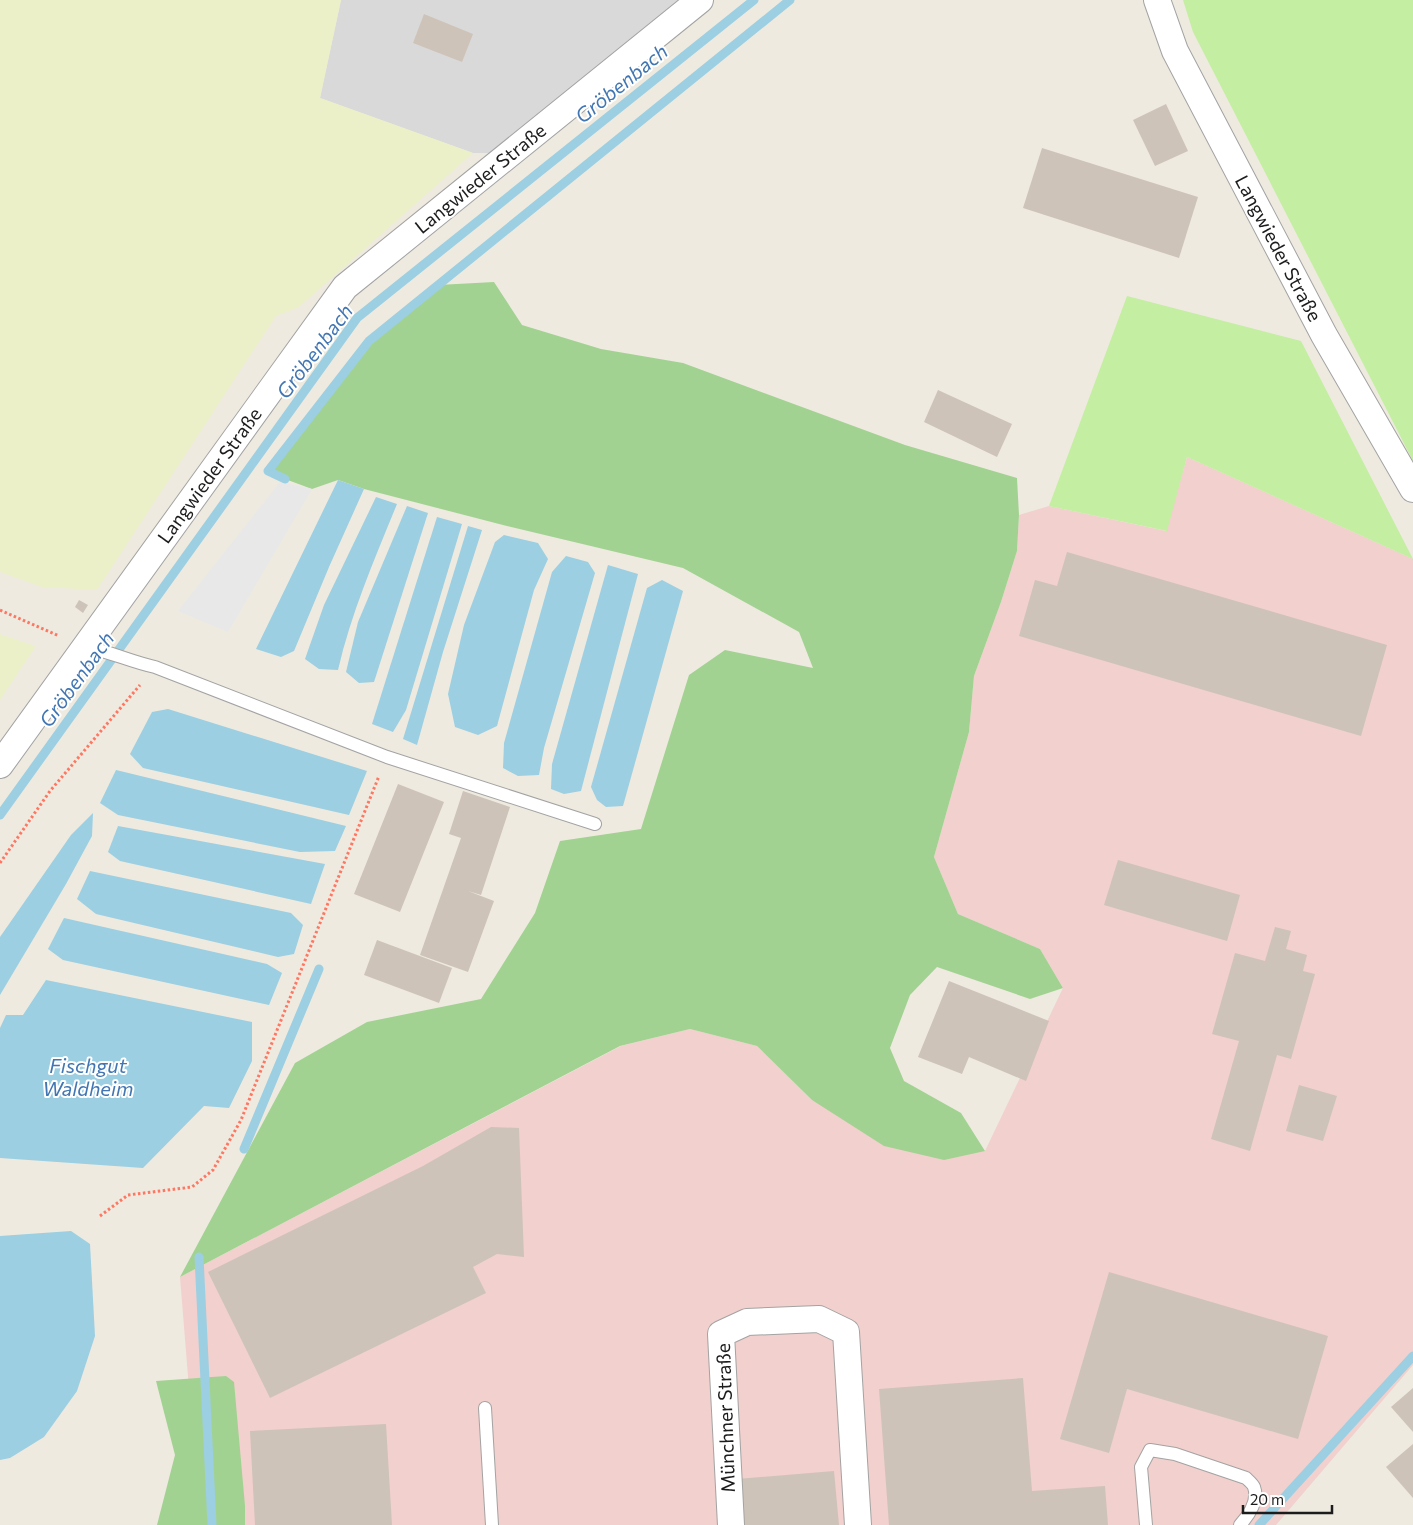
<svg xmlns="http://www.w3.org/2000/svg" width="1413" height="1525" viewBox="0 0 1413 1525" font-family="Commissioner,sans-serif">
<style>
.residential{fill:#dad9d9}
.commercial{fill:#f1d0cd}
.farmland{fill:#ebf0c9}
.grass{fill:#c4eea1}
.forest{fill:#a2d291}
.parking{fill:#e8e8e8}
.water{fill:#9ccfe1}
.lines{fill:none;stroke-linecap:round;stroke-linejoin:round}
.stream{stroke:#9ccfe1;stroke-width:9}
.building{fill:#cec3b9}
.service-casing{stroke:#a3a3a3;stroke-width:14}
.minor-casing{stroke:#a3a3a3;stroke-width:28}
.path{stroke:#ff7661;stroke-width:3;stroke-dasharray:2.5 2.5;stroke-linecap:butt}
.service{stroke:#fff;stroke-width:12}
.minor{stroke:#fff;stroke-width:26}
.labels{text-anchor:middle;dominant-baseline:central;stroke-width:4;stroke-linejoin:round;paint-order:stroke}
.street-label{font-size:19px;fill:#1c1c1c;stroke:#fff}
.water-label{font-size:20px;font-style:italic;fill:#4176b3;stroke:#fff}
</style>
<rect width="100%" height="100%" fill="#eeeae0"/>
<polygon class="residential" points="341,0 700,0 510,153 473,153 320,98"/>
<polygon class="commercial" points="1187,457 1413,559 1413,1365 1276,1525 200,1525 180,1277 621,1046 690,1029 757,1046 812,1100 985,1151 1063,988 1040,949 958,914 934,857 969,732 974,676 1001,602 1017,551 1019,515 1049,506 1166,531"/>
<g class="farmland">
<polygon points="0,0 341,0 320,98 473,153 299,307 276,316 97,590 42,587 0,572"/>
<polygon points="0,634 36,646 0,700"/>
</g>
<g class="grass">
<polygon points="1183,0 1413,0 1413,461 1193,32"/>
<polygon points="1127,296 1301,341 1413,559 1187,457 1167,531 1049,506"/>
</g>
<g class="forest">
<polygon points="494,282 522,325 601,349 683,363 905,445 1017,478 1019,515 1017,551 1001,602 974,676 969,732 934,857 958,914 1040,949 1063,988 1030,999 937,967 910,995 890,1048 904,1081 961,1113 985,1151 944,1160 884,1146 812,1100 757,1046 690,1029 620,1046 180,1277 295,1063 367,1022 481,999 535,913 560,841 641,829 689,675 725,650 813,668 799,632 683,568 503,525 364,489 338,480 312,489 285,479 268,471 369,341 438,285"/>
<polygon points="226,1376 234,1382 245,1506 245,1525 157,1525 175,1455 156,1381"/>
</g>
<polygon class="parking" points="280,482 312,489 228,632 178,611"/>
<g class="water">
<polygon points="338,480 364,489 329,567 294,651 281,657 256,649"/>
<path d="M376,497L397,504C375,558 351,613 338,670L319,669L305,659L324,605Z"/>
<polygon points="407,506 428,513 374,682 359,683 346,672 358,622"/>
<polygon points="437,517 462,524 406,710 393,732 372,724"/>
<polygon points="468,526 482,530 443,652 417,745 403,739"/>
<polygon points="504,535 538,543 548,559 534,590 497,726 478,735 455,727 448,694 464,625 495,542"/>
<polygon points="566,556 588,562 595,573 544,748 539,775 518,776 503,768 504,743 552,572"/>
<polygon points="608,565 638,574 581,791 564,794 551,789 552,764"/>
<polygon points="662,580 683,591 623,806 606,807 597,800 591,787 647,588"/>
<polygon points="168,709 367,771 349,815 143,768 130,754 152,712"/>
<polygon points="116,770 346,826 335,851 300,852 118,815 100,803"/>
<polygon points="93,813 92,836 66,884 0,995 0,937 71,835"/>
<polygon points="118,826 325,864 311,904 120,861 108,852"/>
<polygon points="90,871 291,913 303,925 294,954 278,957 96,914 77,899"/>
<polygon points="64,918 267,964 282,973 269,1005 63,960 48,949"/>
<polygon points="46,980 252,1022 252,1061 229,1108 204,1106 143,1168 0,1158 0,1028 6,1015 23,1015"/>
<polygon points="71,1231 90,1244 95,1336 77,1391 44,1437 10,1458 0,1460 0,1236"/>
</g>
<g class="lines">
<g class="stream">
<polyline points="285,479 268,471 369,341 790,0"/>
<polyline points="0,815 357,318 754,0"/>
<polyline points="244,1149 319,969"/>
<polyline points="199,1257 212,1525"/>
<polyline points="1259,1525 1413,1356"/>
</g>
</g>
<g class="building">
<polygon points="424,14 473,34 462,62 413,43"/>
<polygon points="1166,104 1188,151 1155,166 1133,120"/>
<polygon points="1042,148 1198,197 1179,258 1023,208"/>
<polygon points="938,390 1012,424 997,457 924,422"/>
<polygon points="1067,552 1387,645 1361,736 1019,636 1035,580 1057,586"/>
<polygon points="79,600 88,605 83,613 75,607"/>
<polygon points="398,784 444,802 400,912 354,894"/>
<polygon points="463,791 510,807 481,895 468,891 494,901 468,972 420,955 461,838 449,834"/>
<polygon points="1118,860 1240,895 1227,941 1104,905"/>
<polygon points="1275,927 1291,931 1286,949 1307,955 1303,971 1315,974 1291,1059 1277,1055 1250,1151 1211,1139 1239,1041 1212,1034 1235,953 1265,961"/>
<polygon points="377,940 452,968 439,1003 364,975"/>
<polygon points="949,981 1049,1021 1026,1081 969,1057 962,1074 918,1057"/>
<polygon points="1299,1085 1337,1096 1323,1141 1286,1131"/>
<polygon points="491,1127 519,1128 524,1257 497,1254 473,1267 486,1293 270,1398 208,1272 423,1166"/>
<polygon points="1109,1272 1328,1336 1298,1439 1127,1389 1109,1453 1060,1439"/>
<polygon points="1023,1378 1032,1491 1105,1486 1108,1525 889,1525 879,1389"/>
<polygon points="1413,1388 1413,1432 1391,1407"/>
<polygon points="386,1424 392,1525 255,1525 250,1431"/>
<polygon points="1413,1444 1413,1498 1386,1467"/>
<polygon points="834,1471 839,1525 741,1525 737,1479"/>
</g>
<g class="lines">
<defs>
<g id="service">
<path d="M85,647C109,651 131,662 155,667L387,757L595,824"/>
<polyline points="485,1408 492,1525"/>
<path d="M1146,1525L1141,1467L1150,1450L1175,1454L1246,1478C1248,1480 1253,1484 1254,1487C1259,1501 1249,1515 1240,1525"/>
</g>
<g id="minor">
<polyline points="1157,0 1175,51 1324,335 1413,489"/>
<polyline points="0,765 345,287 700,0"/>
<polyline points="731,1525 721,1334 747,1322 819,1319 846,1332 858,1525"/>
</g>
</defs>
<use href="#service" class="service-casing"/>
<use href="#minor" class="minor-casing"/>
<g class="path">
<polyline points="0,610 59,636"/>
<polyline points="0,863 50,791 140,685"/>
<polyline points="100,1216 128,1195 192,1187 213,1170 241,1120 379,776"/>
</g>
<use href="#service" class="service"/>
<use href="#minor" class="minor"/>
</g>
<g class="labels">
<g class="street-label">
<text transform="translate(480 178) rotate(-39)">Langwieder Straße</text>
<text transform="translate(1279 248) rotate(62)">Langwieder Straße</text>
<text transform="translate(209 475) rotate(-54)">Langwieder Straße</text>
<text transform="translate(725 1418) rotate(-92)">Münchner Straße</text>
</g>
<g class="water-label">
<text transform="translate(621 83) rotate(-39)">Gröbenbach</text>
<text transform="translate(314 351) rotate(-53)">Gröbenbach</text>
<text transform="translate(76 679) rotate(-54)">Gröbenbach</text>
<text x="88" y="1065">Fischgut<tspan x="88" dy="23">Waldheim</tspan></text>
</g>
</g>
<path d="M1243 1505v8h89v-8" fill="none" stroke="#1c1c1c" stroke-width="2.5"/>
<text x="1250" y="1505" font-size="15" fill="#1c1c1c" stroke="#ffffff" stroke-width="4" paint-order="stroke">20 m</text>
</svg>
